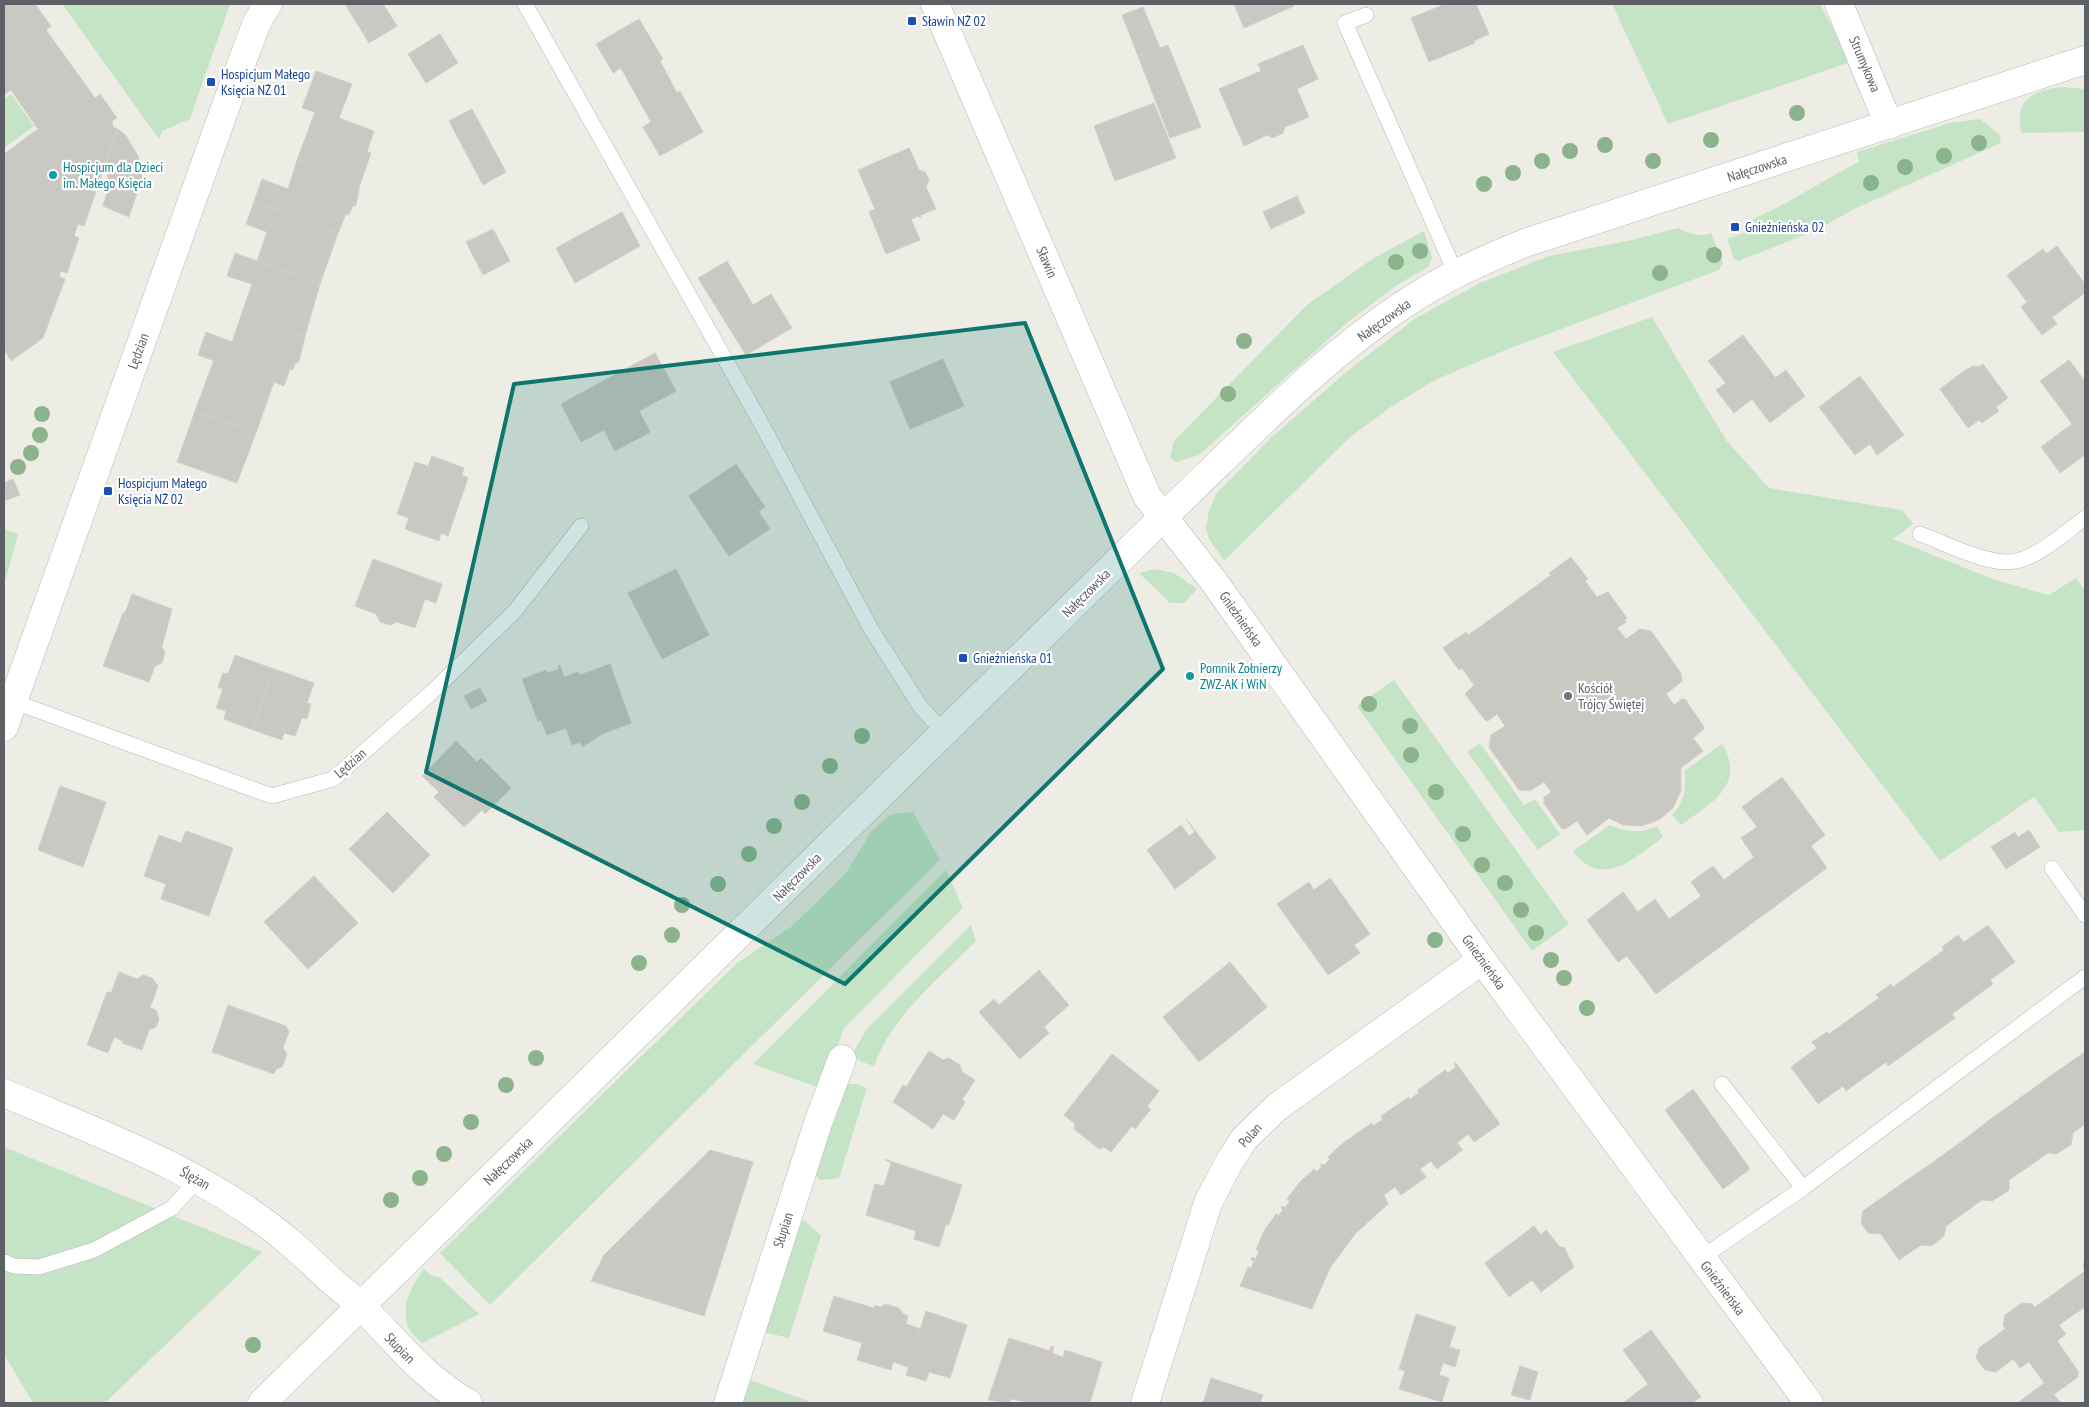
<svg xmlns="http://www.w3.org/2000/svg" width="2089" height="1407" viewBox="0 0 2089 1407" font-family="'PT Sans Narrow',sans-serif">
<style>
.green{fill:#c4e4c5}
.building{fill:#cac8c2;stroke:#d3cfc4}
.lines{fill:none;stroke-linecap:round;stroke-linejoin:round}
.service-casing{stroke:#b6b7bb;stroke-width:16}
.minor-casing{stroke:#b6b7bb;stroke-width:29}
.secondary-casing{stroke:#b4b7bc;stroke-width:29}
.service{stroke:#fff;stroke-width:15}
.minor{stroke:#fff;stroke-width:28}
.secondary{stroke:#fff;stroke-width:28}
.tree{fill:#8cb48c}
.marked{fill:#0f766e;fill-opacity:0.2;stroke:#0f766e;stroke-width:4;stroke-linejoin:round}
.transit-dot{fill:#1a4fb4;stroke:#fff;stroke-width:2}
.culture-dot{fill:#0f9aa8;stroke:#fff;stroke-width:2}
.worship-dot{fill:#6b7280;stroke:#fff;stroke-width:2}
.labels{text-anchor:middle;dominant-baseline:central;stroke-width:4.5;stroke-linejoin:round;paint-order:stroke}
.transit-label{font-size:14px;fill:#164399;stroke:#fff;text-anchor:start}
.street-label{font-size:14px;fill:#5d6065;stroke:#fff}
.culture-label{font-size:14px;fill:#0d838f;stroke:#fff;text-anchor:start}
.worship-label{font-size:14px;fill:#5b616d;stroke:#fff;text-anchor:start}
</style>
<rect width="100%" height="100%" fill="#eeede5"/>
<g class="green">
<polygon points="62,4 230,4 190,119 162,131 159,139"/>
<polygon points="1612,4 1820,4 1851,62 1668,124"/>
<path d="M2061,87L2085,89V132L2021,133C2016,99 2029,92 2061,87Z"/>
<polygon points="11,94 34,126 4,148 4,99"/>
<path d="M1980,119L1999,134L2001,143L1852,210L1819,229L1739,261L1734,259L1727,239L1749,231L1746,222C1786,206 1821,181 1859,162L1857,152L1950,123Z"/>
<path d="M1678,228C1689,233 1700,238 1711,233L1723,263L1719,270L1508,349L1435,380L1392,406L1350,437L1224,561L1209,539L1206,527L1209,511L1216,494L1272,437L1345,373L1416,318L1480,283L1549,256L1632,240Z"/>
<polygon points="1424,231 1432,258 1428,267 1397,285 1348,322 1199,455 1177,462 1170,458 1174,441 1308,304 1374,258"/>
<polygon points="1652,317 1726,440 1769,488 1902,510 1913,524 1893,539 1995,580 2049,595 2076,578 2085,591 2085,830 2059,832 2034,797 1940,861 1553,352"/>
<polygon points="4,529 18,534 4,586"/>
<polygon points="1155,569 1174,573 1197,589 1184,603 1170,603 1139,573"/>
<polygon points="1394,680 1569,924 1532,951 1357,706"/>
<polygon points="1480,743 1524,805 1535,799 1560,834 1538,850 1467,752"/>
<path d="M1722,744C1747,785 1710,804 1681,825L1672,815C1684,803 1687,787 1684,771Z"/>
<polygon points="913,812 940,860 490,1305 440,1253 737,963 791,927 846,873 871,832 891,814"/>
<path d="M1610,825C1625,832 1642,834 1657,826L1663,837C1636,857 1601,891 1573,851Z"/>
<polygon points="946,870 963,908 844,1028 822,1089 753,1064"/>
<path d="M971,925L976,941C939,979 892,1015 874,1066L859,1061L853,1053L866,1030Z"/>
<polygon points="842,1084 856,1084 867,1088 839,1178 819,1180 813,1168"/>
<polygon points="4,1147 262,1252 105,1403 33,1403 4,1354"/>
<polygon points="805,1221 821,1236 789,1338 759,1331 795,1222"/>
<path d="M424,1269L432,1276L439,1277L479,1314L422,1343C418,1339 411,1333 409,1328C399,1306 412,1286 424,1269Z"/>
<polygon points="747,1379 814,1403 739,1403"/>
</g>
<g class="building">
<polygon points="4,4 35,4 51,26 46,30 95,98 100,94 117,118 112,121 113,127 118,129 98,185 92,183 90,190 96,192 84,226 78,224 74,236 79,238 67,273 61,271 59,277 65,279 43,338 11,361 4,349 4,154 38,129 11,90 4,95"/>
<polygon points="345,4 383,4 397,26 369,43"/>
<polygon points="1234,4 1293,4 1294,6 1244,28"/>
<polygon points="1445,4 1476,4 1489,34 1474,41 1475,43 1429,62 1411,18"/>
<polygon points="1143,7 1160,48 1138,56 1122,15"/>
<polygon points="639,19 663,59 660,61 677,93 680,91 703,132 660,156 643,127 651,122 621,68 613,73 596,44"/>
<polygon points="440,34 458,63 426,83 408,54"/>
<polygon points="1168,45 1201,127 1170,138 1138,56"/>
<polygon points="1303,45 1318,79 1297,89 1309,117 1285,127 1283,133 1273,138 1267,135 1244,146 1219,89 1261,71 1258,64"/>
<polygon points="316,71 352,84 339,118 374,131 367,152 371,153 360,184 297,160 315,112 302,108"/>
<polygon points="1154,103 1176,158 1115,181 1094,126"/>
<polygon points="472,109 506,172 483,185 449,121"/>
<polygon points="118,129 126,136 138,156 142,178 129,217 103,206 108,190 108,177 105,167"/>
<polygon points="909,148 919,170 925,172 929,180 926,187 936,209 921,215 920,218 919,216 911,219 920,240 886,254 869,212 875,209 858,170"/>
<polygon points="297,160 360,184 356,205 352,207 349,215 346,214 338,233 254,202 262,179 288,189"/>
<polygon points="1297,196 1305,213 1271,229 1263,212"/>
<polygon points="254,202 338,233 320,284 257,261 267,232 246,224"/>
<polygon points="622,212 640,246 575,283 556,248"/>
<polygon points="493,229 510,261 483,275 466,242"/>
<polygon points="2057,246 2085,284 2085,293 2047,321 2031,299 2027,302 2007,275 2043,249 2046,254"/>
<polygon points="235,253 320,284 305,336 242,313 252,284 227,276"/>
<polygon points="727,261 753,305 771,294 792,328 746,355 698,278"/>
<polygon points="2031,299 2047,321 2052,317 2057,324 2042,335 2021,307"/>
<polygon points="242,313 305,336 299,362 295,363 293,370 290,369 284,386 198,355 206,332 232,342"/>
<polygon points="1743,335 1777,380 1734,413 1716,390 1726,383 1708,361"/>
<polygon points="655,353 676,391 639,411 650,432 615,451 604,430 581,442 561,404"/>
<polygon points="943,359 964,406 910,429 890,382"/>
<polygon points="214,360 274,382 256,433 195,411"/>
<polygon points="2069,360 2082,377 2053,398 2040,381"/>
<polygon points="1983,364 2008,398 1996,407 1999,411 1982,423 1979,420 1968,428 1940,389 1968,368 1969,369 1972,366 1979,367"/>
<polygon points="1786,370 1805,396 1770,423 1752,399 1777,380 1775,378"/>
<polygon points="1860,376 1904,435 1877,455 1870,444 1855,455 1819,407"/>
<polygon points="2082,377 2085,382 2085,442 2053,398"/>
<polygon points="195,411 256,433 237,483 177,462"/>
<polygon points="2072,424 2085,442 2085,455 2060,473 2041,447"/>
<polygon points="432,456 464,468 462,475 468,478 448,536 441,533 439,541 405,529 409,518 397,514 415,462 428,466"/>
<polygon points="736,464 765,507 758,512 741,485 700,513 689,496"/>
<polygon points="13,479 20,495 4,501 4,483"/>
<polygon points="741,485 770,529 729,556 700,513"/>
<polygon points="1571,557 1588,579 1585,581 1597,597 1608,592 1627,618 1625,620 1626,622 1617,628 1626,639 1640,629 1651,631 1681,673 1682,681 1666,694 1674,705 1682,699 1685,699 1704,727 1704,729 1693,738 1703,751 1681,768 1681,791 1673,808 1659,820 1641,826 1623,825 1609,818 1587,835 1577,821 1565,829 1562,829 1543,802 1545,800 1543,798 1551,792 1544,782 1530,791 1519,790 1489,747 1491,735 1505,726 1497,714 1488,721 1485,720 1465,694 1474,685 1462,668 1459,670 1443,648 1466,632 1468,635 1481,626 1551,575 1549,573"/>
<polygon points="373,559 442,584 436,603 425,599 415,628 397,622 390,625 380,622 376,614 355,606"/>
<polygon points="676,569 709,635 662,659 628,593"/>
<polygon points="132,594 172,609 162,647 165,653 162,663 155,666 149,682 103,666 123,613 125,613"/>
<polygon points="235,655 274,669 253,730 224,719 226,711 216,708 223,689 218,687 223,673 228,674"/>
<polygon points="610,664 631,723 602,734 582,747 580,742 572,745 566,728 547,735 541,720 538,721 522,679 547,670 547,673 559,669 558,666 560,665 564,677 578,672 580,675"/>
<polygon points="274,669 314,683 307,703 311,704 307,719 302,718 295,736 284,733 282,740 253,730"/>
<polygon points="480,688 487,701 471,709 464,696"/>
<polygon points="456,741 477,762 481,758 511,788 485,814 482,810 464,827 434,797 439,792 422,776"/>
<polygon points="1782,777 1825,835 1811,846 1827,868 1656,994 1627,956 1618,962 1587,920 1623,892 1638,912 1655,899 1669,919 1701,896 1691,882 1713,866 1724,880 1754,857 1741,838 1757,827 1742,807"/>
<polygon points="60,786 106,802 83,867 38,850"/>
<polygon points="387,812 430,855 393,893 349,849"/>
<polygon points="1187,820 1216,858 1175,889 1147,850 1181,825 1189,836 1195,832"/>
<polygon points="2029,830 2040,847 2006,869 1991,847 2015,832 2018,837"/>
<polygon points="186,831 233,848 209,916 161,899 166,884 144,876 159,835 181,843"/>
<polygon points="314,876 358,923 308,969 264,922"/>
<polygon points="1330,878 1370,934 1354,945 1360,953 1328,975 1277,904 1309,882 1314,890"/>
<polygon points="1988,925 2015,962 1990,980 1993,984 1952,1014 1955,1018 1888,1066 1886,1062 1846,1091 1843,1086 1818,1104 1791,1067 1817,1048 1812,1042 1827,1032 1829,1034 1879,998 1876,995 1891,984 1893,987 1944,950 1942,947 1958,935 1964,942"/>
<polygon points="1230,962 1267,1007 1233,1035 1196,990"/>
<polygon points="1039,970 1069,1005 1044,1027 1049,1033 1020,1059 979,1012 994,999 999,1005"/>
<polygon points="119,972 137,979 143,975 152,978 158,986 150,1008 156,1010 159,1019 156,1027 149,1030 142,1050 122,1043 123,1041 114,1037 108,1053 87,1045 107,992 111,993"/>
<polygon points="1196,990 1233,1035 1199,1062 1163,1017"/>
<polygon points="228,1005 286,1026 289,1032 283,1048 287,1054 282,1067 276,1069 274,1074 212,1052"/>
<polygon points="929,1051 943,1060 949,1058 960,1065 962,1072 975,1080 962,1100 965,1102 954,1120 943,1114 933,1129 893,1102 903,1085 906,1087"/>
<polygon points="2085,1052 2085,1113 2056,1072"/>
<polygon points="1112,1054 1159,1091 1147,1107 1151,1109 1135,1129 1132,1126 1111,1152 1104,1147 1099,1149 1074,1129 1075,1124 1064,1115"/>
<polygon points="1456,1063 1500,1124 1474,1142 1468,1134 1457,1143 1463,1150 1461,1151 1418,1090 1445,1070 1448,1073 1456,1067 1454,1064"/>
<polygon points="2056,1072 2085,1113 2085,1124 2073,1133 2071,1145 2064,1149 2024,1095"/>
<polygon points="1693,1089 1750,1169 1723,1189 1665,1110"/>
<polygon points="1418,1090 1461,1151 1437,1169 1431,1161 1420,1169 1426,1177 1425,1178 1381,1116 1409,1097 1410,1099 1419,1093"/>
<polygon points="2024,1095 2064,1149 2057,1154 2048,1153 2028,1167 1992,1118"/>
<polygon points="1381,1116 1425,1178 1401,1195 1395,1187 1384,1195 1388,1204 1343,1143 1372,1123 1373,1126 1382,1120"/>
<polygon points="1992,1118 2028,1167 2009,1180 2009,1190 2000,1196 1961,1142"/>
<polygon points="1961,1142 2000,1196 1992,1201 1982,1200 1964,1213 1929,1165"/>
<polygon points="1343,1143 1388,1204 1355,1234 1299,1183 1314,1169 1316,1172 1322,1167 1320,1164 1324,1165 1330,1159 1328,1157"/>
<polygon points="710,1150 753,1162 704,1316 591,1281 604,1255"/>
<polygon points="884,1159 962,1185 949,1225 946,1224 939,1247 914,1239 916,1231 866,1215 875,1184 884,1186 891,1163"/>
<polygon points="1929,1165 1964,1213 1946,1226 1944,1236 1937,1242 1897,1187"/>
<polygon points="1299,1183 1355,1234 1330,1268 1264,1231 1276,1214 1278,1216 1283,1210 1281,1208 1282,1206 1285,1208 1290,1201 1287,1199"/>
<polygon points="1897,1187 1937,1242 1931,1246 1921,1245 1899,1260 1881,1234 1868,1233 1861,1223 1863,1211"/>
<polygon points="1534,1226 1541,1235 1546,1230 1560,1247 1564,1247 1574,1267 1541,1292 1532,1280 1509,1297 1485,1263"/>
<polygon points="1264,1231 1330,1268 1312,1309 1240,1286 1248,1267 1251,1268 1254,1261 1251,1260 1252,1257 1256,1259 1259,1251 1256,1250"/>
<polygon points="2085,1257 2085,1307 2076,1313 2059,1290 2085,1271 2083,1268"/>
<polygon points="2059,1290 2076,1313 2059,1325 2066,1334 2057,1341 2078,1371 2078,1377 2067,1385 2012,1310 2022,1303 2032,1304 2035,1307"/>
<polygon points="834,1296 874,1308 875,1305 880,1307 886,1304 899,1308 903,1314 908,1316 906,1324 921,1329 908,1367 893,1362 891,1370 857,1360 862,1343 823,1331"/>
<polygon points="2012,1310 2067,1385 2053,1395 2029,1362 2020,1368 2013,1359 1996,1372 1985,1370 1976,1358 1979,1348 2005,1329 2003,1325 2005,1315"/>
<polygon points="926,1311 967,1325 950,1378 929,1372 926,1381 906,1375"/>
<polygon points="1416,1314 1456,1327 1449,1347 1460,1350 1455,1367 1443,1363 1439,1375 1449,1378 1442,1402 1399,1389 1405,1371 1399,1369"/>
<polygon points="1651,1330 1701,1397 1692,1403 1623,1403 1648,1384 1623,1350"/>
<polygon points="1009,1338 1050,1351 1033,1403 1011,1399 1010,1403 988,1400"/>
<polygon points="1051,1346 1054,1347 1052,1353 1063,1357 1065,1350 1102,1362 1090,1403 1033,1403"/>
<polygon points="1520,1366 1538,1372 1530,1400 1511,1395"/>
<polygon points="1211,1378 1263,1395 1260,1403 1203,1403"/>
<polygon points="2044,1383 2061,1403 2020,1403 2019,1402"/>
</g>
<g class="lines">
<defs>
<g id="service">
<polyline points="525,4 761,423 871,629 920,706 944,733"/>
<polyline points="1366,15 1345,23 1456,274"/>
<path d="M1920,534C1946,543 1990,567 2016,561C2038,557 2067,531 2085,518"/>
<polyline points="12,701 272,796 333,779 431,693 515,611 581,526"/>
<polyline points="2052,868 2085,915"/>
<polyline points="1722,1084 1803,1188"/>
<polyline points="1701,1258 1803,1188 2085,977"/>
<polyline points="4,1262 14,1266 39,1267 94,1250 172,1208 198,1179"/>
</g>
<g id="minor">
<polyline points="935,4 1147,496 1215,583 1482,960 1809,1403"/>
<polyline points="1839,4 1889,125"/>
<polyline points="4,727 229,97 257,22 268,4"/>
<path d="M4,1093C103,1135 205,1171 288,1241C304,1254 318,1269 333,1282C342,1290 353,1298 362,1307C396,1341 425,1379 468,1403"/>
<polyline points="728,1403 818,1123 842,1059"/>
<polyline points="1145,1403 1208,1203 1228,1164 1244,1139 1277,1107 1482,960"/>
</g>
<path id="secondary" d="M262,1403L1163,517C1242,443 1318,360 1409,301C1445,277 1485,259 1525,243L2085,60"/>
</defs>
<use href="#service" class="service-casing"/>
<use href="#minor" class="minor-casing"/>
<use href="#secondary" class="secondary-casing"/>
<use href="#service" class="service"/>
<use href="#minor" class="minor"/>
<use href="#secondary" class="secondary"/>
</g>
<g class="tree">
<circle cx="1797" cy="113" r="8"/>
<circle cx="1711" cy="140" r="8"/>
<circle cx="1979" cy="143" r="8"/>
<circle cx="1605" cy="145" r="8"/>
<circle cx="1570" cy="151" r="8"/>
<circle cx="1944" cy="156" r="8"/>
<circle cx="1542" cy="161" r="8"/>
<circle cx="1653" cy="161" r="8"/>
<circle cx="1905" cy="167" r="8"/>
<circle cx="1513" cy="173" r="8"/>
<circle cx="1871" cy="183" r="8"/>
<circle cx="1484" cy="184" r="8"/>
<circle cx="1420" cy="251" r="8"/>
<circle cx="1714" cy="255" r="8"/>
<circle cx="1396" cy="262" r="8"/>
<circle cx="1660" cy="273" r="8"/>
<circle cx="1244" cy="341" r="8"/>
<circle cx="1228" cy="394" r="8"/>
<circle cx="42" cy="414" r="8"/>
<circle cx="40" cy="435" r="8"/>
<circle cx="31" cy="453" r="8"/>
<circle cx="18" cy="467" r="8"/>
<circle cx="1369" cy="704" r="8"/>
<circle cx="1410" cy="726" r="8"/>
<circle cx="862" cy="736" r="8"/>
<circle cx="1411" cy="755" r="8"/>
<circle cx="830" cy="766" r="8"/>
<circle cx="1436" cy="792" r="8"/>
<circle cx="802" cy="802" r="8"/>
<circle cx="774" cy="826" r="8"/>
<circle cx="1463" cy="834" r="8"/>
<circle cx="749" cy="854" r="8"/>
<circle cx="1482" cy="865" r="8"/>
<circle cx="1505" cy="883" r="8"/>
<circle cx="718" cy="884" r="8"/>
<circle cx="682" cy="905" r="8"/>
<circle cx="1521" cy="910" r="8"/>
<circle cx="1536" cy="933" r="8"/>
<circle cx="672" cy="935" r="8"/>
<circle cx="1435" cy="940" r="8"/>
<circle cx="1551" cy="960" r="8"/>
<circle cx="639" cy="963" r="8"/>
<circle cx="1564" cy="978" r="8"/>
<circle cx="1587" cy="1008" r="8"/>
<circle cx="536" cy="1058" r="8"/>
<circle cx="506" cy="1085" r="8"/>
<circle cx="471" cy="1122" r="8"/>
<circle cx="444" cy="1154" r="8"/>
<circle cx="420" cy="1178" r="8"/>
<circle cx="391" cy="1200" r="8"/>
<circle cx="253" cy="1345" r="8"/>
</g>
<path class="marked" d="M1025,323L1163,669L845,984L426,772L514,384Z"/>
<g class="transit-dot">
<rect x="907" y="16" width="10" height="10" rx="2.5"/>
<rect x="206" y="77" width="10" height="10" rx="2.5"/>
<rect x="1730" y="222" width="10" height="10" rx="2.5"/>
<rect x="103" y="486" width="10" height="10" rx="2.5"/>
<rect x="958" y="653" width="10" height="10" rx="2.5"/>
</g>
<g class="culture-dot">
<circle cx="53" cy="175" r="5"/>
<circle cx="1190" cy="676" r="5"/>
</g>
<circle class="worship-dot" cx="1568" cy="696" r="5"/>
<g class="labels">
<g class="transit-label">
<text x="922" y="21">Sławin NŻ 02</text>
<text x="221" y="74">Hospicjum Małego<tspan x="221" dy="16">Księcia NŻ 01</tspan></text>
<text x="1745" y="227">Gnieźnieńska 02</text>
<text x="118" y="483">Hospicjum Małego<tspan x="118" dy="16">Księcia NŻ 02</tspan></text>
<text x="973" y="658">Gnieźnieńska 01</text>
</g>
<g class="street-label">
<text transform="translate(1865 64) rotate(67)">Strumykowa</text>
<text transform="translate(1757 168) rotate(-18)">Nałęczowska</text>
<text transform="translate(1047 262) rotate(67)">Sławin</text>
<text transform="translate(1384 320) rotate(-36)">Nałęczowska</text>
<text transform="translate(138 351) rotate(-70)">Lędzian</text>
<text transform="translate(1086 593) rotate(-45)">Nałęczowska</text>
<text transform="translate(1241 619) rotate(55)">Gnieźnieńska</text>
<text transform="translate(350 763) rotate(-41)">Lędzian</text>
<text transform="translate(797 877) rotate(-45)">Nałęczowska</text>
<text transform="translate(1484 962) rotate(54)">Gnieźnieńska</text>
<text transform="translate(1250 1135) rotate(-48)">Polan</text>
<text transform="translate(508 1161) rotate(-44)">Nałęczowska</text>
<text transform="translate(195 1178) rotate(29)">Ślężan</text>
<text transform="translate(783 1230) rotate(-72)">Słupian</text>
<text transform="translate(1723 1288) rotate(53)">Gnieźnieńska</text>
<text transform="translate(400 1348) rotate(46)">Słupian</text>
</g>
<g class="culture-label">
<text x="63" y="167">Hospicjum dla Dzieci<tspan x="63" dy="16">im. Małego Księcia</tspan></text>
<text x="1200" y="668">Pomnik Żołnierzy<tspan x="1200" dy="16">ZWZ-AK i WiN</tspan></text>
</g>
<g class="worship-label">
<text x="1578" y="688">Kościół<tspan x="1578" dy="16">Trójcy Świętej</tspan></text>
</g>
</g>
<rect width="2089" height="1407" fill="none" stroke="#5d6065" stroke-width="10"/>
</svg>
